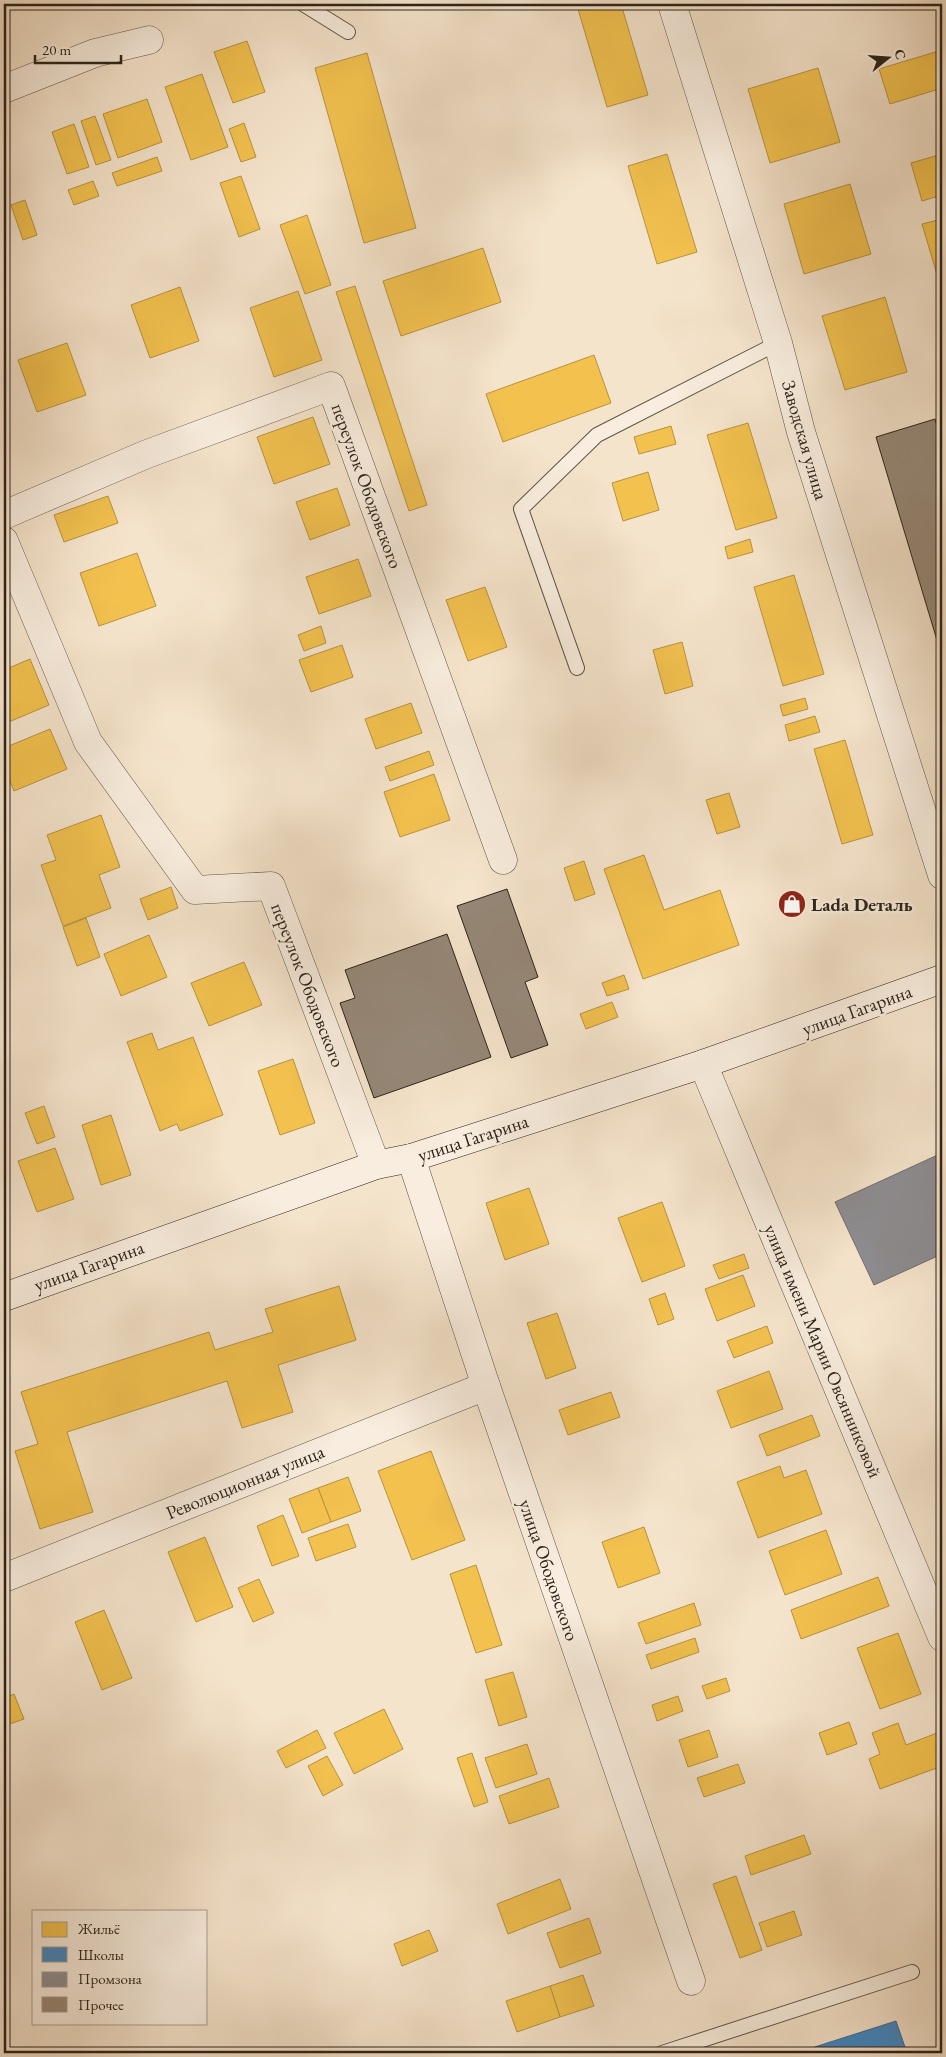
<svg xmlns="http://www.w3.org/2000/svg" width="946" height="2057" viewBox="0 0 946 2057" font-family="'EB Garamond',serif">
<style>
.homes{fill:#f2c14e;stroke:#b7923e}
.schools{fill:#3f88c5;stroke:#396a92}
.industry{fill:#8d8d92;stroke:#706d6e}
.building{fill:#958777;stroke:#2c231a}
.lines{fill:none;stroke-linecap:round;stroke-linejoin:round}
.service-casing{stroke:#5e5346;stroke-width:16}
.minor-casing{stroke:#5e5346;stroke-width:29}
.tertiary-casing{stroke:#5e5346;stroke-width:29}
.secondary-casing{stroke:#2c231a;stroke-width:29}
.service{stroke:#f8edde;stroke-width:14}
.minor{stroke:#f8edde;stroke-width:28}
.tertiary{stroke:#f8edde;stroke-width:28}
.secondary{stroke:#f8edde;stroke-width:28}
.labels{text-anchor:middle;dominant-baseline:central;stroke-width:5;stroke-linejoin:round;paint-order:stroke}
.street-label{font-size:19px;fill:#2c231a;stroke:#f8edde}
.poi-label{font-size:19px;font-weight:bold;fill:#2c231a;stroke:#f8edde;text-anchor:start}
</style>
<rect width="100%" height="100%" fill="#f5e4cc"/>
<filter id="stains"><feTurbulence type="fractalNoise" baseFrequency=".004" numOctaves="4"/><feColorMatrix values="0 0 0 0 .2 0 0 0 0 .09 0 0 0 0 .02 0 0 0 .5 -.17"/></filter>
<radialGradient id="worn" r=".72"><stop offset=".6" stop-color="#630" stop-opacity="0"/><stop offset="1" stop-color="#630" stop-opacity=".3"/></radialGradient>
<g class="homes">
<polygon points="596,4 621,4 648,95 607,107 578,9"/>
<polygon points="247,41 265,92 233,103 214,52"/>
<polygon points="942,50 942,88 890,104 879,69"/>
<polygon points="367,53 416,228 364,243 315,68"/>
<polygon points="818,68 840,142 770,163 748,89"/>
<polygon points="202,74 228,147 191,160 165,87"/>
<polygon points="147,99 162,142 118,158 103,114"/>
<polygon points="95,116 111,160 96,165 81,121"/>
<polygon points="244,123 256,157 241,162 229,129"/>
<polygon points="74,124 89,167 67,174 52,132"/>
<polygon points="667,154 697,252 657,264 628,166"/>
<polygon points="942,154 942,195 922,201 911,163"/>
<polygon points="157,157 162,171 117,186 112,173"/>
<polygon points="241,176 260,229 239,237 220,183"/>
<polygon points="93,181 99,196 74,205 68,190"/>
<polygon points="850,184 871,254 804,274 784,204"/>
<polygon points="25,200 37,235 23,240 11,205"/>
<polygon points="307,215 331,285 305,294 280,225"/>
<polygon points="942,219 942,277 938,278 922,224"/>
<polygon points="483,248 501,302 401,336 383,281"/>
<polygon points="355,286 427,505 409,511 336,292"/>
<polygon points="180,287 199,341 150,358 131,305"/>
<polygon points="298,291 322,360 274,377 250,308"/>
<polygon points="885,297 907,372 845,390 822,316"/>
<polygon points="67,343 86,395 37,412 18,360"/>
<polygon points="594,355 611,403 503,442 486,394"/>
<polygon points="313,417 330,464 274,484 257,437"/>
<polygon points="748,423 777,518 736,530 707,435"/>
<polygon points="671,426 676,444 639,454 634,437"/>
<polygon points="648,472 659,510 623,521 612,483"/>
<polygon points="337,488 350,525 310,540 296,502"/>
<polygon points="108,496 118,523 64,542 54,515"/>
<polygon points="750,539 753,552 728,559 725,547"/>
<polygon points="137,553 156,606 99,626 80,573"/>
<polygon points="358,559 371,596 319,614 306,577"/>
<polygon points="794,575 824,674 783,686 754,587"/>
<polygon points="485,587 507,647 468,661 446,600"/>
<polygon points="321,626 326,643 304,651 298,635"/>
<polygon points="682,642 693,686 665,694 653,650"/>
<polygon points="342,645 353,677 311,692 299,660"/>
<polygon points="30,659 49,705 4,724 4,670"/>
<polygon points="805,698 808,709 783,716 780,705"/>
<polygon points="411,703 422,733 376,749 365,719"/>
<polygon points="815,716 820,732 789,741 785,725"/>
<polygon points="50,729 67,769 14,791 4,766 4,748"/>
<polygon points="845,740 873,835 842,844 814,749"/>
<polygon points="429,751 434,765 390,781 385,767"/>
<polygon points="434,774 450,820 400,837 384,792"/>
<polygon points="729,793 740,827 717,834 706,800"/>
<polygon points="101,815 120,867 99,875 111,908 63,926 41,865 56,860 47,835"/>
<polygon points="644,855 664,910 720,890 739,945 643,979 604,869"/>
<polygon points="584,861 595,894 575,901 564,868"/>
<polygon points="171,887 178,908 148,920 140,899"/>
<polygon points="86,918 100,957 77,966 63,927"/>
<polygon points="149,935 167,977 121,996 104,954"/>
<polygon points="244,962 262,1005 209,1026 191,983"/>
<polygon points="624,975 629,989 607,996 602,983"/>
<polygon points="612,1002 618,1017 586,1029 580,1014"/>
<polygon points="152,1033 158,1050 193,1037 223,1115 180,1131 177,1124 160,1131 127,1042"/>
<polygon points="293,1059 315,1123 280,1135 258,1071"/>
<polygon points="44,1106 55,1137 37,1144 25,1113"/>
<polygon points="111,1115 131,1175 101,1185 82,1125"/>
<polygon points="55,1148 74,1199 37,1212 18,1161"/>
<polygon points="529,1188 549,1244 505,1260 486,1203"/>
<polygon points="662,1202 685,1266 642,1282 618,1218"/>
<polygon points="744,1254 749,1268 719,1279 713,1265"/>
<polygon points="743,1275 755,1306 717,1321 705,1289"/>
<polygon points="339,1286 356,1340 278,1365 293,1412 242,1428 227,1381 67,1432 93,1512 40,1529 15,1451 38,1444 21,1392 209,1332 215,1350 273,1332 265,1309"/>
<polygon points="665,1293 674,1319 658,1325 649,1299"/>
<polygon points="557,1313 576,1368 546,1379 527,1323"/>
<polygon points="767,1326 773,1343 734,1358 727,1341"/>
<polygon points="769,1371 783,1409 731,1428 717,1391"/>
<polygon points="611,1392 620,1417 568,1435 559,1410"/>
<polygon points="812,1415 820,1436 767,1456 759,1435"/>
<polygon points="431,1451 465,1540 412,1560 378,1471"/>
<polygon points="780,1466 784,1478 806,1470 822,1514 758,1538 737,1482"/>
<polygon points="348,1477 361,1511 331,1522 318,1488"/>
<polygon points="318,1488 331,1522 302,1533 289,1499"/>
<polygon points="283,1515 299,1556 272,1566 257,1526"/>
<polygon points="348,1524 356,1547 316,1561 308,1538"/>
<polygon points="644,1527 660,1573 618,1588 602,1542"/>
<polygon points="826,1530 842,1574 785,1595 769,1551"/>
<polygon points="205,1537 233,1607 196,1622 168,1552"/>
<polygon points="476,1565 502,1645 476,1653 450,1574"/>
<polygon points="878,1577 889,1606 801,1639 791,1610"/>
<polygon points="259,1579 274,1613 253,1622 238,1588"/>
<polygon points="694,1603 701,1625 646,1644 638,1623"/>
<polygon points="104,1610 132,1678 102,1690 75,1622"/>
<polygon points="898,1633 921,1694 880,1709 857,1648"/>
<polygon points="695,1638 699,1652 651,1669 646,1655"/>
<polygon points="513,1672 527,1717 499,1726 485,1680"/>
<polygon points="726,1678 730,1691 707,1699 702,1686"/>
<polygon points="14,1694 24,1719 4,1726 4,1698"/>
<polygon points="678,1696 683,1711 657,1721 652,1705"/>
<polygon points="384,1709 403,1749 354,1774 334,1733"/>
<polygon points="849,1722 857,1744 827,1755 819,1733"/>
<polygon points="898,1723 906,1745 937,1733 942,1747 942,1766 880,1789 869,1759 880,1754 872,1733"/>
<polygon points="317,1730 326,1748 286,1768 277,1751"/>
<polygon points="709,1730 718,1757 688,1767 679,1740"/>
<polygon points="527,1744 537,1774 496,1788 485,1758"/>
<polygon points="472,1753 488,1802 474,1807 457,1758"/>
<polygon points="327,1756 343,1785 323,1796 308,1766"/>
<polygon points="738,1764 745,1783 704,1797 697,1778"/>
<polygon points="549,1778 559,1807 509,1824 499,1796"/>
<polygon points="804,1835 811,1854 751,1875 745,1856"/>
<polygon points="736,1876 762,1950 740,1958 713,1884"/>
<polygon points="560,1879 571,1909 508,1934 497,1904"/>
<polygon points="794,1911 802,1935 767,1947 759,1923"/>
<polygon points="589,1918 601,1953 560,1968 547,1933"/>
<polygon points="429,1930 438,1951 402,1966 394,1944"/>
<polygon points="583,1975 594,2006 560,2017 550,1986"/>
<polygon points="550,1986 560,2017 517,2032 506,2001"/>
</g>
<polygon class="schools" points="896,2021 907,2053 796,2053"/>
<polygon class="industry" points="942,1153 942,1254 874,1285 835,1202"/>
<g class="building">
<polygon points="935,419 942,445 942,657 876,437"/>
<polygon points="507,889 538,977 525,982 548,1045 511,1058 457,906"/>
<polygon points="447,934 491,1057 374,1098 340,1003 355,998 345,970"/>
</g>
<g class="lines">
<defs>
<g id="service">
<polyline points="303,4 348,32"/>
<polyline points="577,668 521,509 597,435 778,343"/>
<polyline points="662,2053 912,1972"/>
</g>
<g id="minor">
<polyline points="672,4 778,343 801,432 942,875"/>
<polyline points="4,89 95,53 149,40"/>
<polyline points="4,515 147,454 331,386 503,860"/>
<polyline points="4,541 88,742 195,890 271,886 376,1165"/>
<polyline points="411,1158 486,1386 691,1981"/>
<polyline points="4,1578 486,1386"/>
</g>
<polyline id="tertiary" points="703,1064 942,1637"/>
<polyline id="secondary" points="4,1297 376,1165 411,1158 703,1064 942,979"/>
</defs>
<use href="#service" class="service-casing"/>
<use href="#minor" class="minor-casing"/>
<use href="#tertiary" class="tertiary-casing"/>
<use href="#secondary" class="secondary-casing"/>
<use href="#service" class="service"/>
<use href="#minor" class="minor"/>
<use href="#tertiary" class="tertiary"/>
<use href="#secondary" class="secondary"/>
</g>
<defs>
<symbol id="shop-disc" viewBox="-11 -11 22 22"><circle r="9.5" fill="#8f2418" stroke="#f8edde"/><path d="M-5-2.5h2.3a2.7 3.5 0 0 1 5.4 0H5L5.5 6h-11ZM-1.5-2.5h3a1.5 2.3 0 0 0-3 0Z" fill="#fff"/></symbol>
</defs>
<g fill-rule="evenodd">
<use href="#shop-disc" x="776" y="888" width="32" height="32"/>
</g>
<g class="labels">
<g class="street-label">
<text transform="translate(805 440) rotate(74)">Заводская улица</text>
<text transform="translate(367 486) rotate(70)">переулок Ободовского</text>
<text transform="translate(308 985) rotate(69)">переулок Ободовского</text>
<text transform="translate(857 1010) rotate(-20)">улица Гагарина</text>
<text transform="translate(473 1138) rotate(-18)">улица Гагарина</text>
<text transform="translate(89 1266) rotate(-20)">улица Гагарина</text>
<text transform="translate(823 1351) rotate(67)">улица имени Марии Овсянниковой</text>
<text transform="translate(245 1482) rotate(-22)">Революционная улица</text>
<text transform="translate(549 1570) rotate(71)">улица Ободовского</text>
</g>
<g class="poi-label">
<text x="811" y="904">Lada Dеталь</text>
</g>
</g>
<rect width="946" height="2057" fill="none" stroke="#f5e4cc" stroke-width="20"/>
<rect x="5" y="5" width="936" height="2047" fill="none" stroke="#2c231a" stroke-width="2.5"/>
<rect x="10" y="10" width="926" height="2037" fill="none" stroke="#2c231a"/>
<rect x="32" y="1910" width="175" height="115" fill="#f8edde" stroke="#a69c90"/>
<rect x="42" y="1922" width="25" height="15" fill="#f2c14e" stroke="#a69c90"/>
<text x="78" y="1934" font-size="15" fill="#2c231a">Жильё</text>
<rect x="42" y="1947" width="25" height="15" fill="#3f88c5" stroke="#a69c90"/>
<text x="78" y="1960" font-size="15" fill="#2c231a">Школы</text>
<rect x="42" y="1972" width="25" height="15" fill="#8d8d92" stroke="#a69c90"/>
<text x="78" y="1984" font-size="15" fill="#2c231a">Промзона</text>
<rect x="42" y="1997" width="25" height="15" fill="#958777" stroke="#a69c90"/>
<text x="78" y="2010" font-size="15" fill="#2c231a">Прочее</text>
<g transform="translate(888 58) rotate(73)" stroke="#f8edde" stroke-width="4" paint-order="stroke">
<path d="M0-4L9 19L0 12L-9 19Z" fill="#2c231a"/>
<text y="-8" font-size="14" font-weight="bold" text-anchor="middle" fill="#2c231a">С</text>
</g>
<path d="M35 55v8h86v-8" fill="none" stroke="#2c231a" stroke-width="2.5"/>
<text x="42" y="55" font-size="15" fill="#2c231a" stroke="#f8edde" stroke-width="4" paint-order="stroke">20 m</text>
<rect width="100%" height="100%" filter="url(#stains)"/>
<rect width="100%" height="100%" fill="url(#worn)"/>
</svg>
